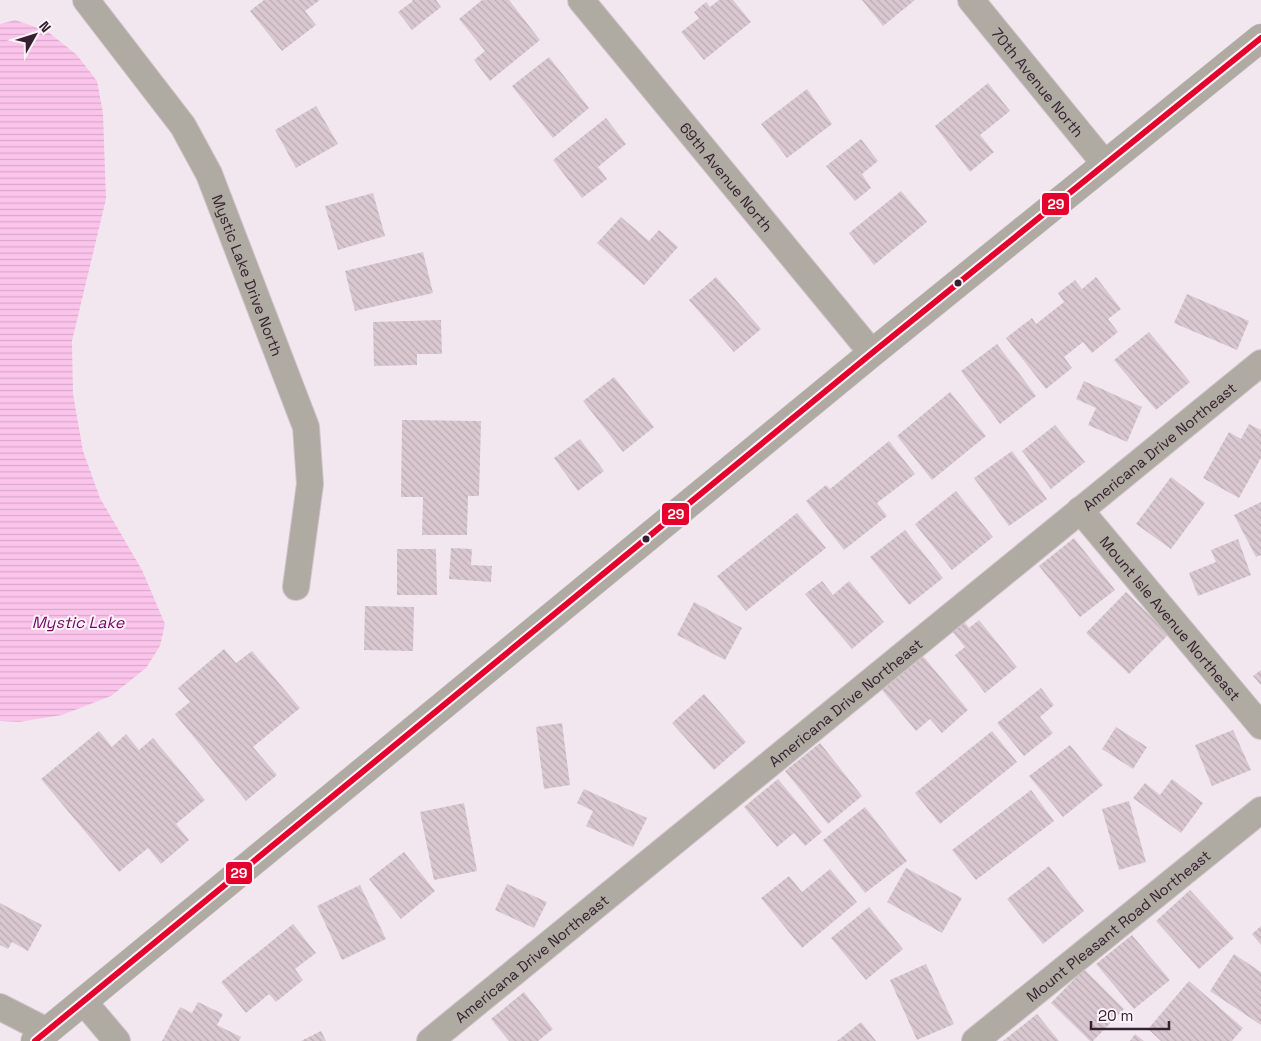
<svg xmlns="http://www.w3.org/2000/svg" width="1261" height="1041" viewBox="0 0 1261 1041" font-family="'Space Grotesk',sans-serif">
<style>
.water{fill:url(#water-rules)}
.building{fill:url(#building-back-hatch)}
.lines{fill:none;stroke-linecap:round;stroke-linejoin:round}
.minor-casing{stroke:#d0c4cc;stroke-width:28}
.tertiary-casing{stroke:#d0c4cc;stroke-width:29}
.minor{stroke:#b0aba2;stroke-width:26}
.tertiary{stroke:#b0aba2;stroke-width:28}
.bus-1-casing{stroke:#fef3fb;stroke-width:10}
.bus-1{stroke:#e4002b;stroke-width:6}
.bus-dot{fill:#352130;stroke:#fef3fb;stroke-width:2}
.labels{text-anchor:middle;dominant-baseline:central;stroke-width:4;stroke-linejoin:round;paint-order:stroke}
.street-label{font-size:15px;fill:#352130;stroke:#fef3fb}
.water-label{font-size:16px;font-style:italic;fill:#730660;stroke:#fef3fb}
.line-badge{stroke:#fef3fb;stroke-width:2}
.badge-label{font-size:14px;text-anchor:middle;font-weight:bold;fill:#fff}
</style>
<defs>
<pattern id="water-rules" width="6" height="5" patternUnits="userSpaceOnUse" patternTransform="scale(1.25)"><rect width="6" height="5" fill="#fbc5eb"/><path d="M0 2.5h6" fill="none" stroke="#d8a9ca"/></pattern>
<pattern id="building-back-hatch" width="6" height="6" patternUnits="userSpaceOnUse" patternTransform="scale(1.25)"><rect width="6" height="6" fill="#d9c8cf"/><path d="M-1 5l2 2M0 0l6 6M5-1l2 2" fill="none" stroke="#bbacb2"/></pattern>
</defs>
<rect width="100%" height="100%" fill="#f3e7ef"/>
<polygon class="water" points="15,20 47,31 77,55 97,81 103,113 106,199 72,341 73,394 83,451 100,498 142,570 165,624 160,646 146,668 111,696 62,715 19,722 0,721 0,24"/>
<g class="building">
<polygon points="264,0 320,0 305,11 316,25 282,51 250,11"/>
<polygon points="412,0 436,0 441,7 412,30 398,12 413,1"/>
<polygon points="482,0 509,0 540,40 490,81 474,60 485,51 459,19"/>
<polygon points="719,0 733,0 751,22 704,60 681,32 699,18 694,12 706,2 710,7"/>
<polygon points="862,0 915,0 883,26"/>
<polygon points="549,57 589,108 553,138 512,86"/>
<polygon points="988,83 1010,111 980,135 994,152 970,172 935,126"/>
<polygon points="807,89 832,124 787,158 761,124"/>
<polygon points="316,106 338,144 296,168 275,130"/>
<polygon points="606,118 626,144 598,167 607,179 582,198 553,160"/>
<polygon points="861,139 878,161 862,174 871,188 855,201 826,166"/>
<polygon points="901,191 927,222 874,265 849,233"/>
<polygon points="373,193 385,236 338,250 325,206"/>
<polygon points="621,217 649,241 659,230 678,247 644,285 597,243"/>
<polygon points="423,252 433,293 355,311 345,271"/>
<polygon points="716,277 761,329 734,352 689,300"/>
<polygon points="1096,277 1121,309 1108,319 1118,332 1092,353 1083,342 1064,357 1072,368 1046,389 1006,338 1032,318 1036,324 1064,302 1058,293 1075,280 1082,289"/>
<polygon points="1187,294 1249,321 1237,350 1174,323"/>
<polygon points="441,320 442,354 417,354 417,365 374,366 373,322"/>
<polygon points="1149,332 1190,382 1156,410 1114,360"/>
<polygon points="997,344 1036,396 1000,424 961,371"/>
<polygon points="614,377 654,427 623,452 583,401"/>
<polygon points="1084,381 1142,407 1127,442 1088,425 1096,408 1076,399"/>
<polygon points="950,392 986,436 932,480 897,436"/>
<polygon points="402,420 481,421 479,496 468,496 467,535 422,535 423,497 401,497"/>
<polygon points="1249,424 1261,430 1261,458 1239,498 1203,478 1229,432 1241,439"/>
<polygon points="1055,425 1085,462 1051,489 1022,451"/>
<polygon points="580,439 604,471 578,491 554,458"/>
<polygon points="889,441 915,474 877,503 887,516 844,550 806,501 826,485 830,489"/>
<polygon points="1012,451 1047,499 1009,526 974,478"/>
<polygon points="1171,477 1205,503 1171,549 1136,524"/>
<polygon points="956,491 993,537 952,570 915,524"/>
<polygon points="1261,502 1261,555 1256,557 1234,515"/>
<polygon points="797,513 826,548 746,611 717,576"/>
<polygon points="905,530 943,578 909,605 870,557"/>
<polygon points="1074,538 1115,590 1080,617 1039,566"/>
<polygon points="1238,539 1251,575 1198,596 1189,573 1216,562 1211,550"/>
<polygon points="451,548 472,549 471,565 492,566 491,582 449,579"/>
<polygon points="397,549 436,549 437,595 397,595"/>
<polygon points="822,581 833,595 849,581 884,622 852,649 805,594"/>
<polygon points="1126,592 1169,634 1129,674 1086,633"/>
<polygon points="694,602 742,628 725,660 677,635"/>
<polygon points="365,606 414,607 413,651 364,650"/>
<polygon points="963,620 969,628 979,620 1017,667 985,693 955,655 965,647 951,630"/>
<polygon points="224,649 236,663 252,651 300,708 253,747 277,775 246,801 175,714 190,702 178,688"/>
<polygon points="923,656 968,710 942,733 930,719 916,731 882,690"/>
<polygon points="1261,670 1261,685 1253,676"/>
<polygon points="1041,688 1054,705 1040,717 1053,733 1024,756 997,723"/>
<polygon points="704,694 746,742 714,770 672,723"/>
<polygon points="562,723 570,785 544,789 536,727"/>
<polygon points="1116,727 1147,747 1133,769 1102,749"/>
<polygon points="1233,730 1251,770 1212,786 1195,745"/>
<polygon points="99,731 112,747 126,734 139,750 153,738 205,800 176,824 189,840 161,864 148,848 119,872 41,779"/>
<polygon points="992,731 1017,762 940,824 915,793"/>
<polygon points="820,743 862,796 828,824 785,771"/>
<polygon points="1070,745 1103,785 1063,817 1029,776"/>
<polygon points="778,779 822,832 805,846 794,833 777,847 744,807"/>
<polygon points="1172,779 1203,803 1181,833 1133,798 1145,783 1160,795"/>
<polygon points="584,789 647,818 633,847 586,826 593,811 577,803"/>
<polygon points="1031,790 1054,821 976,880 952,850"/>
<polygon points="1129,801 1146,862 1119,870 1102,809"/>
<polygon points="464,803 477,871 434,880 420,812"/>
<polygon points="865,807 907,861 865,893 823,840"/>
<polygon points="404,852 435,891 401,919 369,879"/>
<polygon points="1049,866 1084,911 1043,944 1007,899"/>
<polygon points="906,868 962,898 942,933 887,902"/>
<polygon points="830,869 857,902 802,948 761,898 789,876 802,892"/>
<polygon points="507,884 547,902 534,928 495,910"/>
<polygon points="360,885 386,939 342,960 317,906"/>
<polygon points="1190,890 1234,938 1199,969 1156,921"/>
<polygon points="0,903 42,925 28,951 12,942 8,949 0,945"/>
<polygon points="869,907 903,949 866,980 831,938"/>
<polygon points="293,924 316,953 295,969 303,980 276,1002 269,994 246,1013 221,982"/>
<polygon points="1261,926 1261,945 1252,934"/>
<polygon points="1132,935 1170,980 1134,1009 1096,964"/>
<polygon points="1234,954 1261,972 1261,1025 1210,991"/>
<polygon points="926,964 954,1024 917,1040 890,980"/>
<polygon points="1084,969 1124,1009 1093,1041 1090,1041 1051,1003"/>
<polygon points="1189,981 1243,1028 1232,1041 1161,1041 1148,1029"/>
<polygon points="524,992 553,1029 538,1041 509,1041 491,1019"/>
<polygon points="198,1002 223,1014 217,1025 241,1037 239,1041 162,1041 180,1007 192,1013"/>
<polygon points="1037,1014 1059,1041 1003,1041"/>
<polygon points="861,1022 876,1041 837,1041"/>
<polygon points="321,1031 326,1041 301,1041"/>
<polygon points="1135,1034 1144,1041 1130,1041"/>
</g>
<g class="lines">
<defs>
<g id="minor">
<path id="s1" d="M86,0L183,126L209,174L306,427L310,484L296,587"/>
<path id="s2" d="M581,0L872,353"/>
<path id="s3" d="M971,0L1105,164"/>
<path id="s4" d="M1080,510L1261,726"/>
<polyline points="83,1001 117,1041"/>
<polyline points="0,1007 47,1031"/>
<path id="s5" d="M430,1041L1261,363"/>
<path id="s6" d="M975,1041L1261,810"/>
</g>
<polyline id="tertiary" points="35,1041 872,353 1261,38"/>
</defs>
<use href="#minor" class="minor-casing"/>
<use href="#tertiary" class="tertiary-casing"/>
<use href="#minor" class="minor"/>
<use href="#tertiary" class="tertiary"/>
<defs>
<polyline id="bus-1" points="35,1041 872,353 1261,38"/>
</defs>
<use href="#bus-1" class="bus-1-casing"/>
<use href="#bus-1" class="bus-1"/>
</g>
<g class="bus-dot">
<circle cx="958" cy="283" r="4.5"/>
<circle cx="646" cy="539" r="4.5"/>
</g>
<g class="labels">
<g class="street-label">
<text stroke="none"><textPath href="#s3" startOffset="106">70th Avenue North</textPath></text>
<text stroke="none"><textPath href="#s2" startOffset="229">69th Avenue North</textPath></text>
<text stroke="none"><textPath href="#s1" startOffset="322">Mystic Lake Drive North</textPath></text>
<text stroke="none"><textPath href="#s5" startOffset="941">Americana Drive Northeast</textPath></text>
<text stroke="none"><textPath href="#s4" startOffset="141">Mount Isle Avenue Northeast</textPath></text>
<text stroke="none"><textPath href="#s5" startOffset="536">Americana Drive Northeast</textPath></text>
<text stroke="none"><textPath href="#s6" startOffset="184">Mount Pleasant Road Northeast</textPath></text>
<text stroke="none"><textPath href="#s5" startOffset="131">Americana Drive Northeast</textPath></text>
</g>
<g class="water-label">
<text x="78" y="622">Mystic Lake</text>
</g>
</g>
<g class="line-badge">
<rect x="1041" y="192" width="29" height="24" rx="5" fill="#e4002b"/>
<rect x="661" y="502" width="29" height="24" rx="5" fill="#e4002b"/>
<rect x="225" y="861" width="28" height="24" rx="5" fill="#e4002b"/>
</g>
<g class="badge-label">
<text x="1056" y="209">29</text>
<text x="676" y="519">29</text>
<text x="239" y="878">29</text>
</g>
<g transform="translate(35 35) rotate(51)" stroke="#fef3fb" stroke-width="4" paint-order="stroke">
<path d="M0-4L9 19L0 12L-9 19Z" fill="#352130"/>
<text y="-8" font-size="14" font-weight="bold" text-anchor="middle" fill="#352130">N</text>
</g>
<path d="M1091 1021v8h78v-8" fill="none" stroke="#352130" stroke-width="2.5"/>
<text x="1098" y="1021" font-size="15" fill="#352130" stroke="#fef3fb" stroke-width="4" paint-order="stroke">20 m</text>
</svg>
